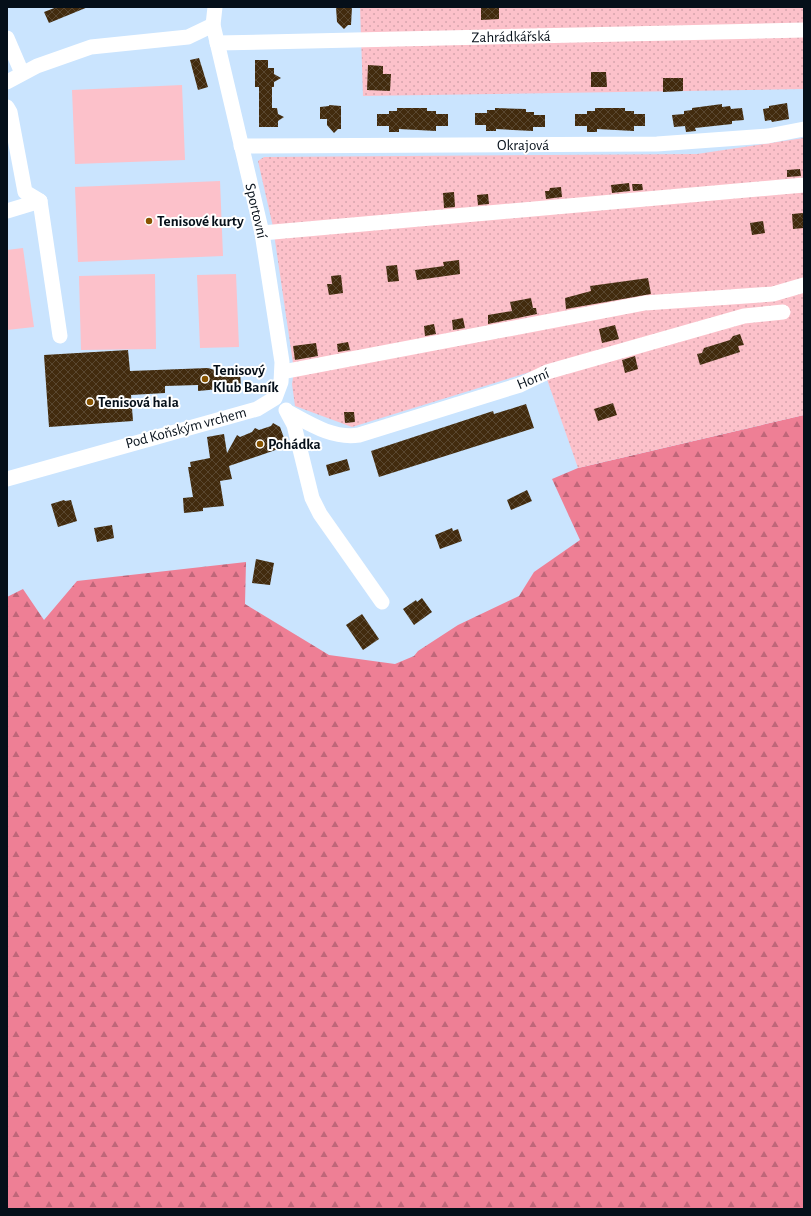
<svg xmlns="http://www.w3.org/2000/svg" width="811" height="1216" viewBox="0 0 811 1216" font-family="'Alegreya Sans',sans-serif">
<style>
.grass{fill:#fcc1ca}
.forest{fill:url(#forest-firs)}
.park{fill:url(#park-dots)}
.building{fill:url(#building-cross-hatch)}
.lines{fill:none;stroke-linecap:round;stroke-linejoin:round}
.minor{stroke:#fff;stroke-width:15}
.poi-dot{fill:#885400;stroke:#fff;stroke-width:1.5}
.labels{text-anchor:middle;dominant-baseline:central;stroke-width:4;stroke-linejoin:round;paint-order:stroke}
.street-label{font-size:15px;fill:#050f19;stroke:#fff}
.poi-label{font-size:15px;font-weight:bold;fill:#050f19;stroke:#fff;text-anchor:start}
</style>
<defs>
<pattern id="forest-firs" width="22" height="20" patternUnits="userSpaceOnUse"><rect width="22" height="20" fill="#ee7f95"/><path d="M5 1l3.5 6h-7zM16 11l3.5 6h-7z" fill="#bf6679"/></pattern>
<pattern id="park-dots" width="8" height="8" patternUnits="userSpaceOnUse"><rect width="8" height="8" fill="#fcc1ca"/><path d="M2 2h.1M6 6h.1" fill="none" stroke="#d6a5ad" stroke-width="1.8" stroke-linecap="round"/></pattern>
<pattern id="building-cross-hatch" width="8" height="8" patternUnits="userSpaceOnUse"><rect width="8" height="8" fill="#422b0e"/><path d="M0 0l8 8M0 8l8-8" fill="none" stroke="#594730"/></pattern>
</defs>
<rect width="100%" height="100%" fill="#cae4fe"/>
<g class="grass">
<polygon points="182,85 185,160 75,164 72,90"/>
<polygon points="220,181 223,256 78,262 75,187"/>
<polygon points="23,248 34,327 7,330 7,250"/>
<polygon points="155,274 156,349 81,350 79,276"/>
<polygon points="236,274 239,347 200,348 197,275"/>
</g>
<polygon class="forest" points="804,415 804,1209 7,1209 7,597 23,589 44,620 77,581 246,562 245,604 329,655 395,664 414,656 418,651 458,625 519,596 534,572 580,540 552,479 578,468"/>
<g class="park">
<polygon points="360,7 804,7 804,89 363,96"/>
<polygon points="804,138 804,415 578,468 543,368 352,427 295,406 292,384 294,370 273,227 258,161 264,157 697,154"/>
</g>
<g class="building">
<polygon points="57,7 88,7 49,23 44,12"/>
<polygon points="336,7 352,7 351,25 348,25 344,29 337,22"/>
<polygon points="481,7 499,7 499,19 481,20"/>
<polygon points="199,58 208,87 198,90 190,60"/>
<polygon points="255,60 268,60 268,68 274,68 274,74 281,78 274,82 274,87 272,87 272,108 277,108 278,114 284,117 278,121 278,127 259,127 259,87 255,87"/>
<polygon points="368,65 383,66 383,74 391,74 390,91 367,90"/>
<polygon points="591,72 606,72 607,87 591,87"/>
<polygon points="663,78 683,78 683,91 663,92"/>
<polygon points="787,103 789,119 772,122 771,120 765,121 763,109 769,108 769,106"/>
<polygon points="722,104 722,107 730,106 731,109 742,108 744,120 732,121 732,124 695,128 696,131 686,132 685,126 674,127 672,115 684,114 684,111 692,110 692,108"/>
<polygon points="329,105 341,106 341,129 338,129 334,133 327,125 327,119 320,119 320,107 329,106"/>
<polygon points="397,108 427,108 427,111 436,111 436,114 448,114 448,126 436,126 436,131 399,129 399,132 389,132 389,126 377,126 377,114 389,114 389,111 397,111"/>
<polygon points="495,108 526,109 526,112 534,112 534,115 545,115 545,127 533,127 533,131 496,129 496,131 486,131 486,125 475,125 475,113 487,113 487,110 495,110"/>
<polygon points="595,108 625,108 625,111 634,111 634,114 645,114 645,126 634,126 634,131 597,129 597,132 587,132 587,126 575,126 575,114 587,114 587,111 595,111"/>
<polygon points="800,169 801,176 787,177 787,170"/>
<polygon points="629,183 630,191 612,193 611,185"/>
<polygon points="632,184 642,184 643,190 633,191"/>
<polygon points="561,187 562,197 546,199 545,191 549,191 550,188"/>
<polygon points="454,192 455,207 444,208 443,193"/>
<polygon points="488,194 489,204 478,205 477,195"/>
<polygon points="803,213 804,228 793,229 792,214"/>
<polygon points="763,221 765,233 752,235 750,223"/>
<polygon points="459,260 460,274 417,280 415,270 444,266 443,262"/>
<polygon points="397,265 399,281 388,282 386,266"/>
<polygon points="341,275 343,293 329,295 327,284 332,284 331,276"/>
<polygon points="648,278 651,294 566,309 565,298 591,291 590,286"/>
<polygon points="531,298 533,308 536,308 537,314 488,324 488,315 512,311 510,302"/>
<polygon points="463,318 465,328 453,330 452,320"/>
<polygon points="434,324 436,334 425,336 424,326"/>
<polygon points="615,325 619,339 602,343 599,329"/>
<polygon points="740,334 744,345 738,346 740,352 700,365 697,354 702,353 704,348 730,340 733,336"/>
<polygon points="348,342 350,350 338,352 337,344"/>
<polygon points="316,343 318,356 295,360 293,346"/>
<polygon points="128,350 130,371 208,368 221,372 240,371 241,387 198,391 198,385 165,386 165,393 131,395 133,421 49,427 44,355"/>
<polygon points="635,356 638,369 625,373 622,360"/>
<polygon points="613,403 617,415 598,421 594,409"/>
<polygon points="526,404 534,428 379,477 371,451 493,411 494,414"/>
<polygon points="344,412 354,412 355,422 345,423"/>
<polygon points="273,423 280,427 287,446 229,466 232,479 220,481 224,506 203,508 203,511 184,513 183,498 193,497 188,467 191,467 190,462 210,458 207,437 224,434 227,453 237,435 240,437 252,432 255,428 259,430 271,426"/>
<polygon points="347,459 350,470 329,476 326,465"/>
<polygon points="527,490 532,501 511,510 507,500"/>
<polygon points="64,500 65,501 71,500 77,521 58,527 51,504"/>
<polygon points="112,525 114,538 97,542 94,528"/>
<polygon points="452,528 453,531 458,529 462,541 440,549 435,535"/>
<polygon points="256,559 274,563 270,585 252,583"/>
<polygon points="422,598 432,612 414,625 403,609 416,600 417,602"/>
<polygon points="362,614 379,639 363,650 346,625"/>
</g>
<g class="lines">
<g class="minor">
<polyline points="7,38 22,73"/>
<polyline points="217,43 804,30"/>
<polyline points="7,82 37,66 91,47 188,37 213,25"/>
<polyline points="7,107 10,112 25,192 40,201 60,336"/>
<polyline points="241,146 657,144 768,136 804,129"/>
<polyline points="7,211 40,201"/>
<polyline points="262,233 804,185"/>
<polyline points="282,372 645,303 773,294 804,285"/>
<polyline points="286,410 294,425 312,498 320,514 382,602"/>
<path d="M288,412C310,424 333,439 359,435L520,385L547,372L744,316L783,312"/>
<polyline points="7,479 257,409 275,398 281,382 282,362 262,233 213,25 215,7"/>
</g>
</g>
<g class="poi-dot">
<circle cx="149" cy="221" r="4"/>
<circle cx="205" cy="379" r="4"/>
<circle cx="90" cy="402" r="4"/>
<circle cx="260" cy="444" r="4"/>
</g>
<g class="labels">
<g class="street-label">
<text transform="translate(511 37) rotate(-1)">Zahrádkářská</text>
<text x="523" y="145">Okrajová</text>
<text transform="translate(256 211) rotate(77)">Sportovní</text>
<text transform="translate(533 379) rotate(-22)">Horní</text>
<text transform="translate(186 428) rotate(-15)">Pod Koňským vrchem</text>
</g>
<g class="poi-label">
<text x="157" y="221">Tenisové kurty</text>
<text x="213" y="370">Tenisový<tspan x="213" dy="17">Klub Baník</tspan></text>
<text x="98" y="402">Tenisová hala</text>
<text x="268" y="444">Pohádka</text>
</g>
</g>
<rect width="811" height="1216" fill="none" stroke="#050f19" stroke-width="16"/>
</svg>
